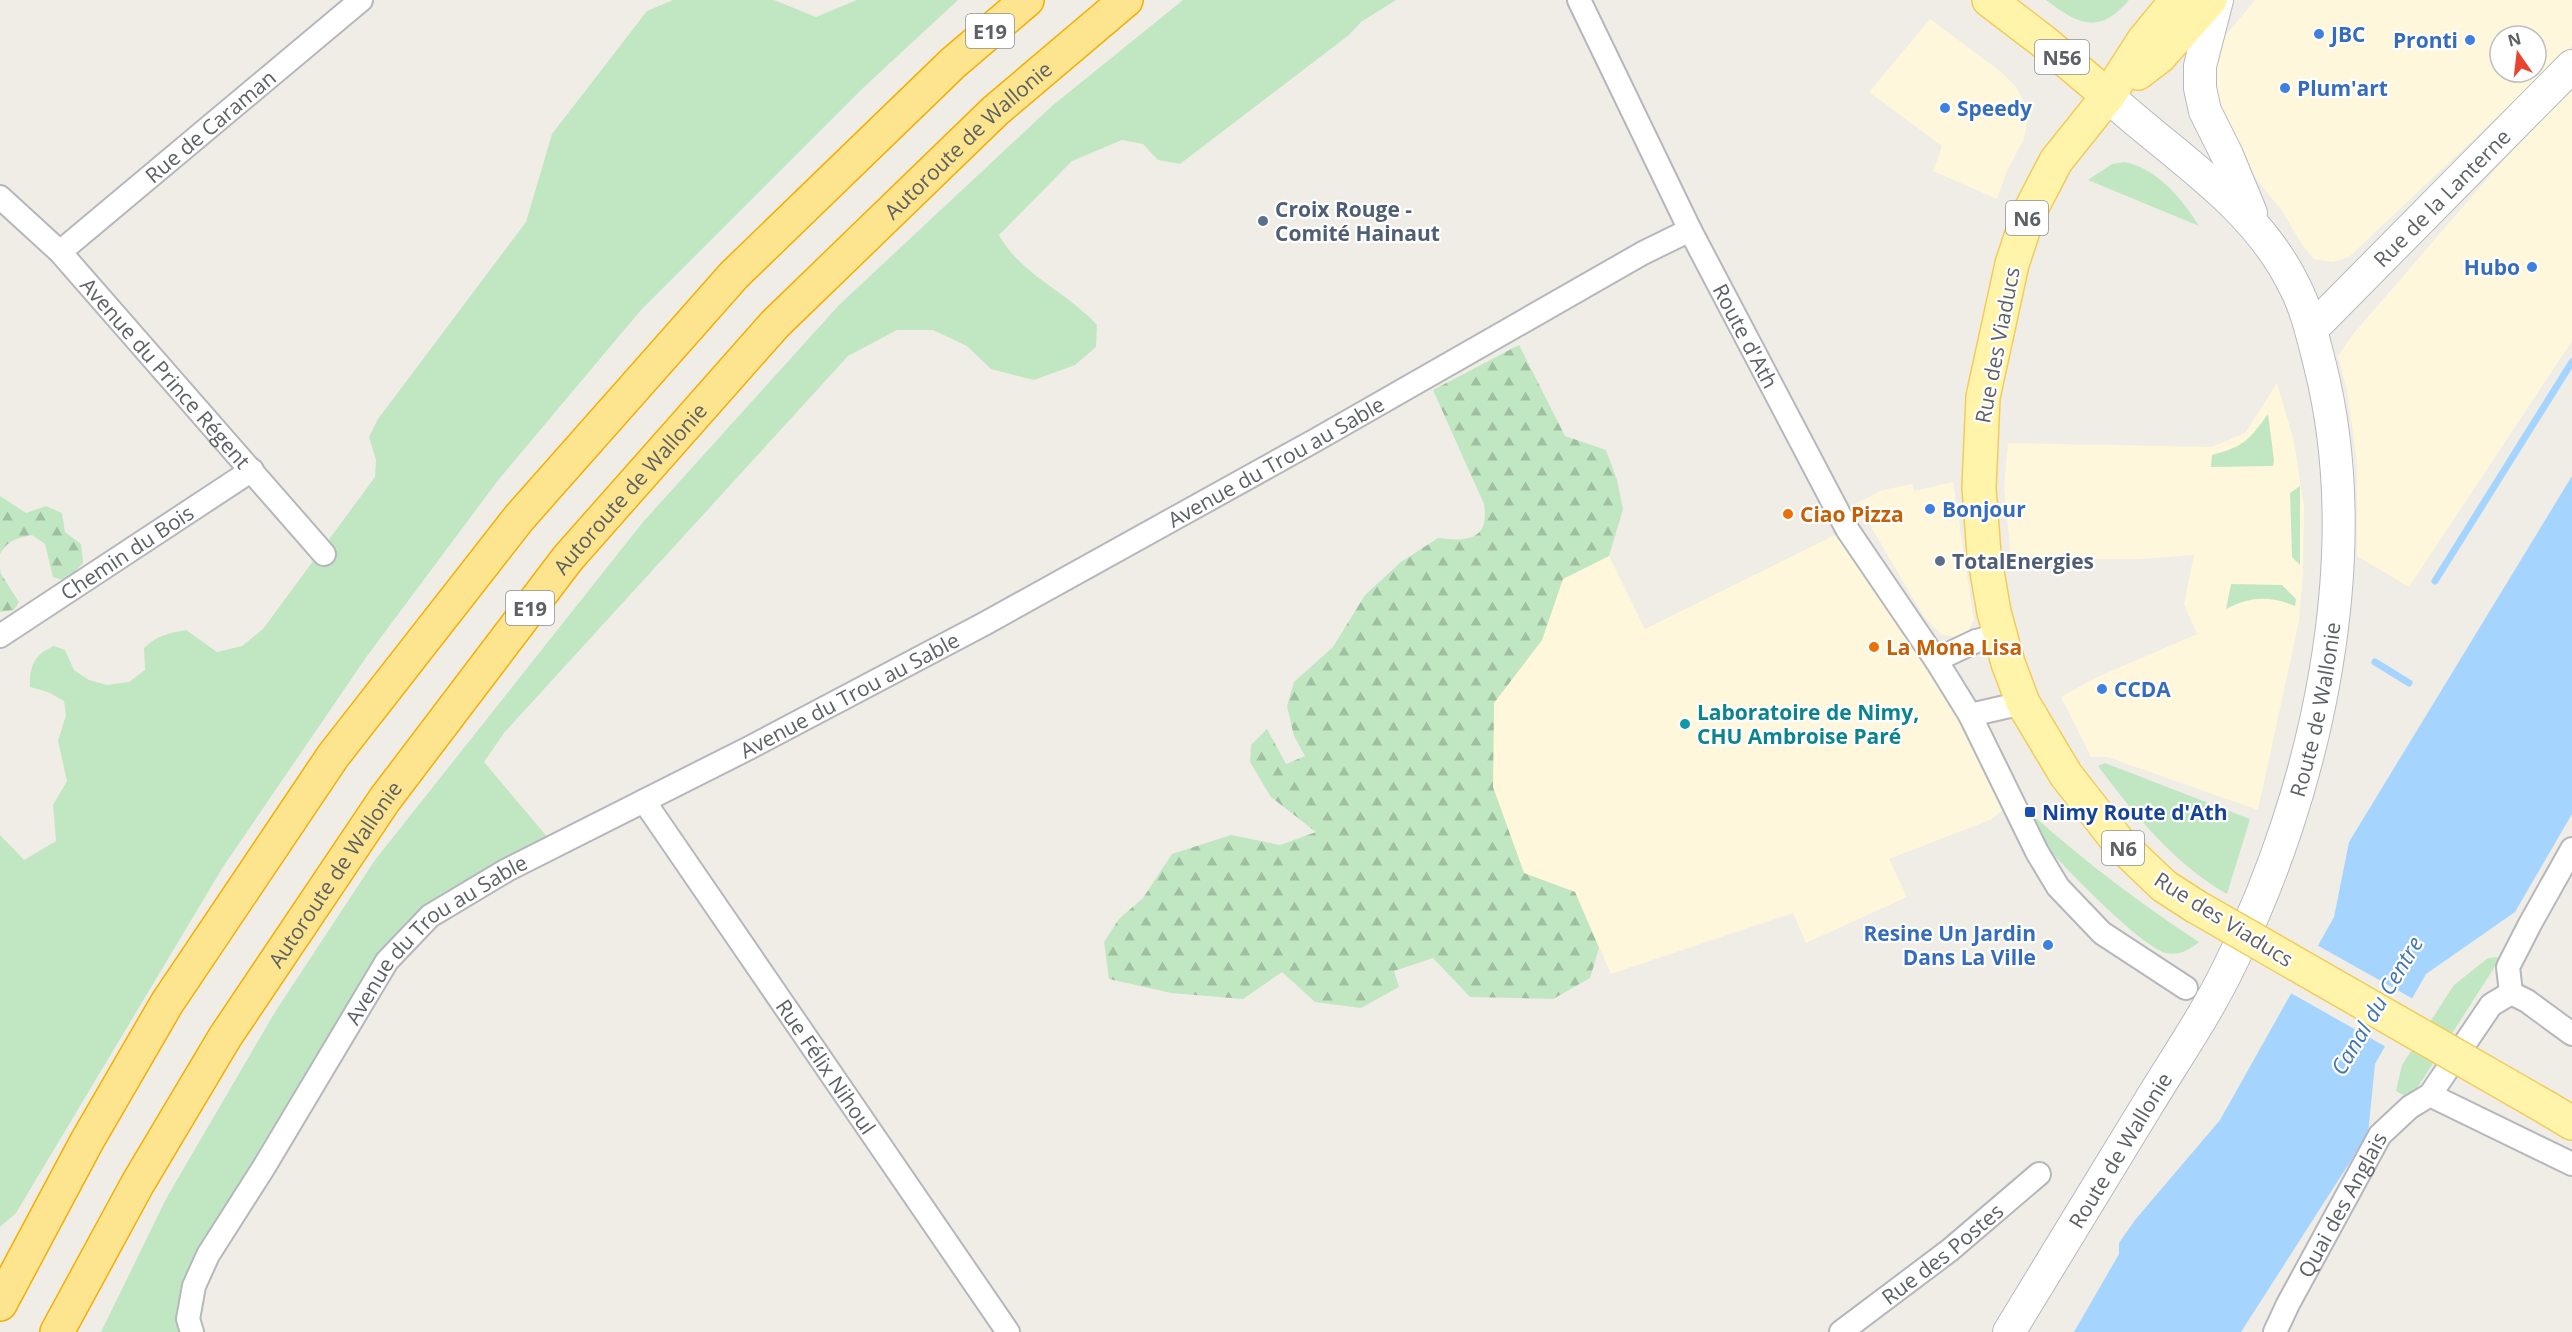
<svg xmlns="http://www.w3.org/2000/svg" width="2572" height="1332" viewBox="0 0 2572 1332" font-family="'Open Sans',sans-serif">
<style>
.commercial{fill:#fef7db;fill-rule:evenodd}
.green{fill:#c1e7c2}
.forest{fill:url(#forest-firs)}
.water{fill:#a5d5ff}
.pier{fill:#efede5}
.lines{fill:none;stroke-linecap:round;stroke-linejoin:round}
.stream{stroke:#a5d5ff;stroke-width:7}
.minor-casing{stroke:#b5b7bc;stroke-width:26}
.secondary-casing{stroke:#b6b9bf;stroke-width:34}
.primary-casing{stroke:#f2cc5b;stroke-width:36}
.motorway-casing{stroke:#f4af00;stroke-width:36}
.minor{stroke:#fff;stroke-width:22}
.secondary{stroke:#fff;stroke-width:32}
.primary{stroke:#fff4aa;stroke-width:33}
.motorway{stroke:#fde48e;stroke-width:33}
.primary-bridge-casing{stroke:#f2cc5b;stroke-width:36;stroke-linecap:butt}
.primary-bridge{stroke:#fff4aa;stroke-width:33}
.shop-dot{fill:#3f7fe0;stroke:#fff;stroke-width:2}
.service-dot{fill:#5c6f8a;stroke:#fff;stroke-width:2}
.food-dot{fill:#e8710a;stroke:#fff;stroke-width:2}
.culture-dot{fill:#0f9aa8;stroke:#fff;stroke-width:2}
.transit-dot{fill:#1a4fb4;stroke:#fff;stroke-width:2}
.labels{text-anchor:middle;dominant-baseline:central;stroke-width:4.5;stroke-linejoin:round;paint-order:stroke}
.shield{fill:#fff;stroke:#8e9093;stroke-width:1.5}
.shield-label{font-size:20px;font-weight:bold;fill:#5d6065}
.shop-label{font-size:21px;font-weight:bold;fill:#366cbe;stroke:#fff;text-anchor:start}
.street-label{font-size:21px;fill:#5d6065;stroke:#fff}
.service-label{font-size:21px;font-weight:bold;fill:#4e5e75;stroke:#fff;text-anchor:start}
.food-label{font-size:21px;font-weight:bold;fill:#c56008;stroke:#fff;text-anchor:start}
.culture-label{font-size:21px;font-weight:bold;fill:#0d838f;stroke:#fff;text-anchor:start}
.transit-label{font-size:21px;font-weight:bold;fill:#164399;stroke:#fff;text-anchor:start}
.water-label{font-size:22px;font-style:italic;fill:#4175b2;stroke:#fff}
</style>
<defs>
<pattern id="forest-firs" width="22" height="20" patternUnits="userSpaceOnUse" patternTransform="scale(1.5)"><rect width="22" height="20" fill="#c1e7c2"/><path d="M5 1l3.5 6h-7zM16 11l3.5 6h-7z" fill="#a0bfa1"/></pattern>
</defs>
<rect width="100%" height="100%" fill="#efede5"/>
<g class="commercial">
<path d="M2255,0H2572V46L2349,257L2333,262L2314,259L2303,246L2282,211L2245,165L2218,122L2213,51ZM2500,36H2536V72H2500Z"/>
<polygon points="1930,19 2000,71 2016,87 2029,111 2024,139 2007,171 1997,199 1933,171 1942,146 1869,92"/>
<polygon points="2572,85 2572,341 2409,587 2357,556 2357,463 2347,390 2338,356 2354,333 2500,164"/>
<polygon points="2277,383 2294,441 2304,507 2303,573 2299,621 2258,810 2107,757 2091,757 2061,697 2095,678 2197,634 2184,604 2194,555 2141,559 2011,559 2004,486 2008,443 2212,447 2245,433"/>
<polygon points="1953,482 1974,620 1968,632 1953,637 1941,634 1924,617 1857,503 1883,490 1912,484 1914,491"/>
<polygon points="1847,529 2012,803 1990,820 1889,859 1907,897 1806,943 1793,913 1611,974 1575,892 1524,873 1493,787 1494,703 1542,640 1563,579 1609,556 1645,629"/>
</g>
<g class="green">
<path d="M673,0H774L816,17L857,0H958L863,88L641,310L499,479L367,656L223,867L16,1213L0,1227V835L24,860L56,841L53,805L67,781L58,741L66,715L64,701L48,692L30,687C29,666 35,654 54,646L65,650L74,670L89,680L107,685L129,682L145,670L144,648C156,636 168,633 186,630L217,652L242,646L263,629L375,477L376,460L369,437L378,419L526,222L552,134L647,11Z"/>
<path d="M1183,0H1396L1361,22L1349,35L1180,164L1158,160L1143,144L1122,140L1072,161L999,235C1021,275 1067,292 1097,325L1096,347L1075,365L1034,380L991,369L967,346L933,330H897L848,356L504,733L484,762L555,846L406,940L208,1255L192,1332H101L167,1197L275,1012L375,860L643,522L839,305L1052,106Z"/>
<path d="M2046,0H2129C2099,35 2079,25 2046,0Z"/>
<path d="M2125,162C2158,169 2182,199 2199,226L2088,180L2112,164Z"/>
<path d="M2268,414L2274,460L2273,466L2211,467L2212,455C2245,446 2248,441 2268,414Z"/>
<polygon points="2300,486 2300,565 2292,557 2290,493"/>
<path d="M2231,584L2282,585L2296,599L2295,606C2270,596 2251,596 2226,609Z"/>
<path d="M2105,763L2250,819L2227,894C2174,864 2134,814 2098,766Z"/>
<path d="M2017,801C2075,854 2133,899 2199,942C2189,950 2180,956 2166,953C2139,946 2051,854 2031,829C2024,821 2021,810 2017,801Z"/>
<polygon points="2501,957 2414,1093 2405,1096 2396,1091 2402,1065 2454,985 2488,958"/>
</g>
<g class="forest">
<path d="M1519,345L1565,436L1606,450L1617,480L1623,509L1609,556L1563,579L1542,640L1494,703L1493,787L1524,873L1575,892L1599,948L1590,978L1553,999L1470,997L1433,958L1394,971L1399,987L1361,1008L1315,1002L1282,972L1243,999L1171,993L1109,979L1104,942L1119,919L1143,898L1172,854L1231,835L1280,845L1316,832L1271,797L1250,762L1251,745L1267,729L1286,764L1305,756L1294,736L1287,706L1294,682L1333,647L1365,595L1401,562L1438,538C1467,542 1490,540 1484,504L1433,390Z"/>
<path d="M0,496L26,513L46,506L62,513L65,532L81,544L83,563L74,573L62,580L53,577L45,544L32,535C17,538 8,540 0,554Z"/>
<polygon points="0,568 1,574 19,602 14,610 0,612"/>
</g>
<polygon class="water" points="2572,476 2572,814 2515,912 2426,974 2375,1064 2368,1134 2241,1332 2074,1332 2119,1254 2119,1243 2135,1220 2220,1120 2334,917 2349,842"/>
<polygon class="pier" points="2315,944 2415,1000 2388,1048 2289,992"/>
<g class="lines">
<g class="stream">
<polyline points="2435,581 2572,362"/>
<polyline points="2375,662 2409,683"/>
</g>
<defs>
<g id="minor">
<path id="s1" d="M1579,0L1690,230L1847,529L1936,660L1970,715L2037,852L2058,887L2102,933L2186,988"/>
<path id="s2" d="M0,197L60,252L324,554"/>
<path id="s3" d="M60,252L361,0"/>
<path id="s4" d="M0,636L252,470"/>
<polyline points="1936,660 1976,641 2000,635"/>
<polyline points="1970,715 2023,703"/>
<path id="s5" d="M644,801L1008,1332"/>
<polyline points="2511,993 2508,967 2530,924 2572,849"/>
<polyline points="2511,993 2527,1001 2572,1034"/>
<polyline points="2430,1095 2572,1164"/>
<path id="s6" d="M192,1332L188,1319L194,1286L208,1255L264,1167L387,961L430,916L507,870L749,748L984,624L1314,441L1643,253L1690,230"/>
<path id="s7" d="M1841,1332L1950,1250L2039,1174"/>
<path id="s8" d="M2275,1332L2288,1304L2380,1135L2410,1107L2430,1095L2491,1005L2511,993"/>
</g>
<g id="secondary">
<polyline points="2217,0 2200,66 2200,88 2205,111 2227,155 2251,213"/>
<path id="s9" d="M2311,330L2572,66"/>
<path id="s10" d="M2009,1332C2056,1256 2102,1180 2148,1104C2176,1058 2207,1013 2230,965C2317,790 2368,556 2320,365C2313,338 2307,309 2294,285C2254,203 2173,156 2108,96"/>
</g>
<g id="primary">
<polyline points="1989,0 2044,42 2108,96"/>
<polyline points="2177,0 2144,40 2108,96 2056,161 2029,213 2012,264 1983,397 1979,488 1984,554 1994,612 2008,663 2023,703 2066,775 2120,844 2164,886 2195,906"/>
<polyline points="2138,73 2159,57 2210,0"/>
<polyline points="2547,1108 2572,1123"/>
</g>
<g id="motorway">
<polyline points="0,1304 87,1141 167,1003 333,756 519,518 734,275 953,63 1027,0"/>
<path id="s11" d="M57,1332L138,1183L225,1037L385,799L568,558L775,324L995,111L1126,0"/>
</g>
</defs>
<use href="#minor" class="minor-casing"/>
<use href="#secondary" class="secondary-casing"/>
<use href="#primary" class="primary-casing"/>
<use href="#motorway" class="motorway-casing"/>
<use href="#minor" class="minor"/>
<use href="#secondary" class="secondary"/>
<use href="#primary" class="primary"/>
<use href="#motorway" class="motorway"/>
<defs>
<polyline id="primary-bridge" points="2195,906 2547,1108"/>
</defs>
<use href="#primary-bridge" class="primary-bridge-casing"/>
<use href="#primary-bridge" class="primary-bridge"/>
</g>
<g class="shop-dot">
<circle cx="2319" cy="34" r="6"/>
<circle cx="2470" cy="40" r="6"/>
<circle cx="2285" cy="88" r="6"/>
<circle cx="1945" cy="108" r="6"/>
<circle cx="2532" cy="267" r="6"/>
<circle cx="1930" cy="509" r="6"/>
<circle cx="2102" cy="689" r="6"/>
<circle cx="2048" cy="945" r="6"/>
</g>
<g class="service-dot">
<circle cx="1263" cy="221" r="6"/>
<circle cx="1940" cy="561" r="6"/>
</g>
<g class="food-dot">
<circle cx="1788" cy="514" r="6"/>
<circle cx="1874" cy="647" r="6"/>
</g>
<circle class="culture-dot" cx="1685" cy="724" r="6"/>
<rect class="transit-dot" x="2024" y="806" width="12" height="12" rx="3"/>
<g class="labels">
<g class="shield">
<rect x="966" y="14" width="48" height="34" rx="4.5"/>
<rect x="2035" y="40" width="54" height="34" rx="4.5"/>
<rect x="2006" y="201" width="42" height="34" rx="4.5"/>
<rect x="506" y="591" width="48" height="34" rx="4.5"/>
<rect x="2102" y="831" width="42" height="34" rx="4.5"/>
</g>
<g class="shield-label">
<text x="990" y="31">E19</text>
<text x="2062" y="57">N56</text>
<text x="2027" y="218">N6</text>
<text x="530" y="608">E19</text>
<text x="2123" y="848">N6</text>
</g>
<g class="shop-label">
<text x="2331" y="34">JBC</text>
<text x="2458" y="40" text-anchor="end">Pronti</text>
<text x="2297" y="88">Plum'art</text>
<text x="1957" y="108">Speedy</text>
<text x="2520" y="267" text-anchor="end">Hubo</text>
<text x="1942" y="509">Bonjour</text>
<text x="2114" y="689">CCDA</text>
<text x="2036" y="933" text-anchor="end">Resine Un Jardin<tspan x="2036" dy="24">Dans La Ville</tspan></text>
</g>
<g class="street-label">
<text stroke="none"><textPath href="#s3" startOffset="196">Rue de Caraman</textPath></text>
<text stroke="none"><textPath href="#s11" startOffset="1508">Autoroute de Wallonie</textPath></text>
<text stroke="none"><textPath href="#s9" startOffset="186">Rue de la Lanterne</textPath></text>
<text stroke="none"><textPath href="#s1" startOffset="375">Route d'Ath</textPath></text>
<text transform="translate(1997 345) rotate(-79)">Rue des Viaducs</text>
<text stroke="none"><textPath href="#s2" startOffset="242">Avenue du Prince Régent</textPath></text>
<text stroke="none"><textPath href="#s6" startOffset="1448">Avenue du Trou au Sable</textPath></text>
<text stroke="none"><textPath href="#s11" startOffset="1022">Autoroute de Wallonie</textPath></text>
<text stroke="none"><textPath href="#s4" startOffset="152">Chemin du Bois</textPath></text>
<text stroke="none"><textPath href="#s6" startOffset="962">Avenue du Trou au Sable</textPath></text>
<text stroke="none"><textPath href="#s10" startOffset="699">Route de Wallonie</textPath></text>
<text stroke="none"><textPath href="#s11" startOffset="536">Autoroute de Wallonie</textPath></text>
<text transform="translate(2224 919) rotate(32)">Rue des Viaducs</text>
<text stroke="none"><textPath href="#s6" startOffset="476">Avenue du Trou au Sable</textPath></text>
<text stroke="none"><textPath href="#s5" startOffset="322">Rue Félix Nihoul</textPath></text>
<text stroke="none"><textPath href="#s10" startOffset="213">Route de Wallonie</textPath></text>
<text stroke="none"><textPath href="#s8" startOffset="144">Quai des Anglais</textPath></text>
<text stroke="none"><textPath href="#s7" startOffset="128">Rue des Postes</textPath></text>
</g>
<g class="service-label">
<text x="1275" y="209">Croix Rouge -<tspan x="1275" dy="24">Comité Hainaut</tspan></text>
<text x="1952" y="561">TotalEnergies</text>
</g>
<g class="food-label">
<text x="1800" y="514">Ciao Pizza</text>
<text x="1886" y="647">La Mona Lisa</text>
</g>
<g class="culture-label">
<text x="1697" y="712">Laboratoire de Nimy,<tspan x="1697" dy="24">CHU Ambroise Paré</tspan></text>
</g>
<g class="transit-label">
<text x="2042" y="812">Nimy Route d'Ath</text>
</g>
<g class="water-label">
<text transform="translate(2376 1005) rotate(-59)">Canal du Centre</text>
</g>
</g>
<g transform="translate(2518 54) rotate(346)"><circle r="28" fill="#ffffff" stroke="#bebfc1" stroke-width="1.5"/>
<path d="M0-4.5L10 22L0 15L-10 22Z" fill="#ea4430"/>
<text y="-9" font-size="16" font-weight="bold" text-anchor="middle" fill="#5d6065">N</text>
</g>
</svg>
